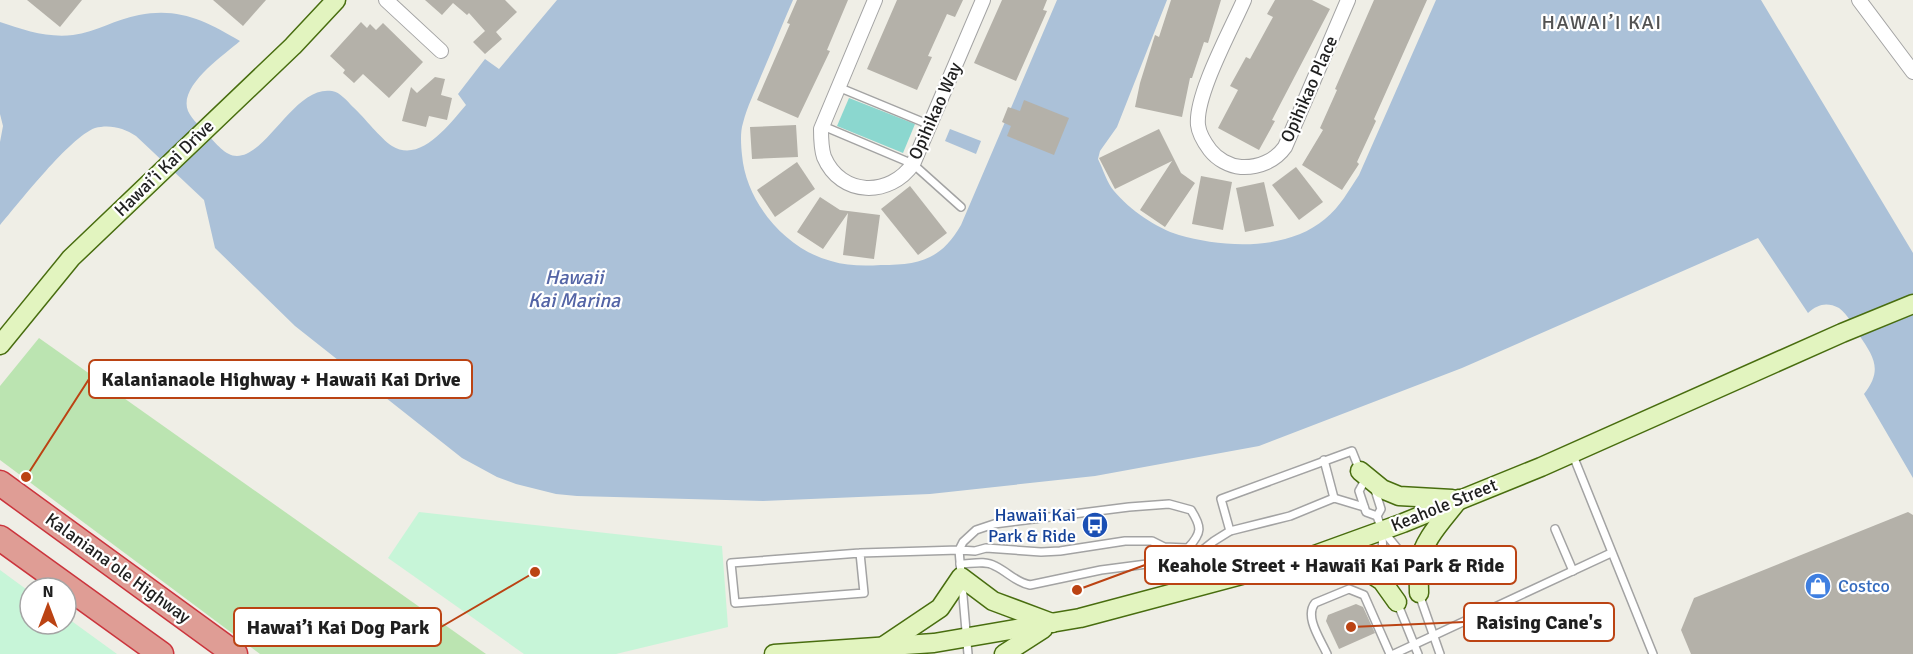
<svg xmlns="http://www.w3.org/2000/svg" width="1913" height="654" viewBox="0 0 1913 654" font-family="Signika,sans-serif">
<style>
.grass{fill:#bbe4b1}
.park{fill:#c7f5d8}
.pitch{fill:#8bd7cf}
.water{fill:#abc1d8}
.building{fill:#b4b1a9}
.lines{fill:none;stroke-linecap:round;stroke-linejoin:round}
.lane-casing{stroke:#a3a3a3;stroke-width:10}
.street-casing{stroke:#a3a3a3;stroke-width:16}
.secondary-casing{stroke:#486d0f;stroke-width:21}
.highway-casing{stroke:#cb353d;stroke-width:27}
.lane{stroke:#fff;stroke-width:7}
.street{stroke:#fff;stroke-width:14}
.secondary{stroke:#e2f4bf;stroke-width:18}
.highway{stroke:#df9d95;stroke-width:24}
.labels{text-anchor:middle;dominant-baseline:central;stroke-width:4.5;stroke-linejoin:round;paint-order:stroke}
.street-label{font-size:18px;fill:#1f1f1f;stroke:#fff}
.transit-label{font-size:18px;fill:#164399;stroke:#fff;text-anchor:end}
.shop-label{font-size:18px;fill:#366cbe;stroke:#fff;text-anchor:start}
.neighbourhood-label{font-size:20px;letter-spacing:1.5px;fill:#525252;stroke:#fff}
.water-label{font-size:20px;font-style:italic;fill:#5465a6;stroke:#fff}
.leader{fill:none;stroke:#bb4313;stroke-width:2}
.callout-dot{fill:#bb4313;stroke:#fff;stroke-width:2}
.callout{fill:#fff;stroke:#bb4313;stroke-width:2}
.callout-label{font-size:20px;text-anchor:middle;font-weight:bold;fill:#1f1f1f}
</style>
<rect width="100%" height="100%" fill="#efeee6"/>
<polygon class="grass" points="39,338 486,654 260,654 0,460 0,386"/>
<g class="park">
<polygon points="419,512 722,546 728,627 616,654 524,654 388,558"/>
<polygon points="0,570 30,592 30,624 66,624 66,617 117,654 0,654"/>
</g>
<polygon class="pitch" points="849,98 915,124 903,153 837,126"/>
<g class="water">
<path d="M557,0H793C782,25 772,51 761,76C755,91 747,107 743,123C740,132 741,145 742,155C746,202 785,249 831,261C847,266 864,266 881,265C919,265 941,260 961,225L1057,0H1167L1117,127L1100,151L1098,159C1103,169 1107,183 1114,191C1130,210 1156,228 1179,235C1224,248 1287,251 1325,219C1340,207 1349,190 1359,175L1436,0H1761L1913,253V478L1864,394C1883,370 1874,357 1859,335C1853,325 1848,315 1839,308C1827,302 1818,304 1808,313L1758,238L1462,368L1259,446L1095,476L930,494L763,501L577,496L556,494L516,484L497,477L462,458L295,326L215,248L204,200L136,136C124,128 110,124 95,128C69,138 20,202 0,225V142L3,126L0,114V22C24,30 47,38 73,35C96,32 116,19 139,15C179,7 206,21 240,41C223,56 178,86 188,111C192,120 202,128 208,135C216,143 225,156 237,156C268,155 295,85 332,91C340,92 347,101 353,107C364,117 381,139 392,146C421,164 450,123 466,105L458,94L485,59L499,69Z"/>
<polygon points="950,129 981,141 976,154 945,141"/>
</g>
<g class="building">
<polygon points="27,0 82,0 60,27"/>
<polygon points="213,0 266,0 243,26"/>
<polygon points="425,0 505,0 517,12 496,32 502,39 485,54 473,42 485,31 469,13 467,15 453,3 442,15"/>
<polygon points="797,0 848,0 827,50 830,51 798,118 757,100 790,24 787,23"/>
<polygon points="897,0 963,0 955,17 947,14 928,56 932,57 917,90 867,69"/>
<polygon points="1002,0 1047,0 1043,10 1047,11 1016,81 974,63"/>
<polygon points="1171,0 1221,0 1208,43 1204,42 1192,78 1190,78 1182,117 1135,107 1140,83 1155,35 1159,37"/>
<polygon points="1275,0 1312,0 1330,9 1272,120 1275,121 1259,150 1218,128 1238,90 1230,86 1246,57 1250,59 1273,17 1267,14"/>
<polygon points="1374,0 1427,0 1374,119 1376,121 1357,162 1359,164 1342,190 1302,165 1323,130 1320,128 1337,90 1335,89"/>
<polygon points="361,22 367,28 370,24 376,30 383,23 423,62 389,98 363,74 354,83 343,73 345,70 330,56"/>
<polygon points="435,77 445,79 441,95 452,98 447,120 429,116 426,127 402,121 411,87 417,93"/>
<polygon points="1024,100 1069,118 1054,155 1007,136 1011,126 1002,122 1008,107 1020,111"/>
<polygon points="796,125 798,157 752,159 750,127"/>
<polygon points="1159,129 1181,173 1195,183 1165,227 1140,210 1172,161 1115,189 1099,158"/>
<polygon points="797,162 815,189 775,217 757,190"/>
<polygon points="1296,167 1323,202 1299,220 1272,185"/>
<polygon points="1201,176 1232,182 1223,230 1192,224"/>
<polygon points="1264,182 1274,226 1245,232 1236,188"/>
<polygon points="910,186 947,233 918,255 881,209"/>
<polygon points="820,197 840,210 880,215 874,259 843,255 848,213 823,249 797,232"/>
<polygon points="1908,512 1913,515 1913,654 1691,654 1681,630 1694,598"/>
<polygon points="1356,604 1363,607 1375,633 1339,649 1326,621 1328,615"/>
</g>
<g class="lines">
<defs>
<g id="lane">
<polyline points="838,87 930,125"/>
<polyline points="823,126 913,164 961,207"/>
<polyline points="1572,453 1653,654"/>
<polyline points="1324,460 1334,498"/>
<polyline points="1364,482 1359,491 1366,512 1377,516"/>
<polyline points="1375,490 1381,509 1377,516 1382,530 1383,561 1390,583"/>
<polyline points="1555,529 1573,571"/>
<polyline points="1230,531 1221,499 1352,451 1360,471"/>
<polyline points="1384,532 1405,558 1413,578"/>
<path d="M860,553L864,593L735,603L731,563L860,553L959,550L975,551L986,548L1041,552L1060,551L1125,541H1152L1164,547L1188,548C1202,533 1202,527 1191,510L1169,504L1129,507L994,524L976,530L963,542L959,550L968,654"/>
<path d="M960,564C971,564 985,560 995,566C1008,572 1015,582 1030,585L1101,570L1185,559L1195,556L1214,541L1230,531L1290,516L1334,498L1364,507"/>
<polyline points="1419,594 1440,654"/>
<polyline points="1397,602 1418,654"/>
<path d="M1327,654C1321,640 1304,617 1315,603L1349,589L1364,595L1390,654"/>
<polyline points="1394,654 1611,553"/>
</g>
<g id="street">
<polyline points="386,0 441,51"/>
<path d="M875,0L821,129C821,139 821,148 824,157C841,197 890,197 913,164L983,0"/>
<path d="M1244,0C1231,30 1195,95 1198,125C1199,134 1204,142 1210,150C1217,159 1229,166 1241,167C1258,168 1275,161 1285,147L1348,0"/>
<polyline points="1859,0 1913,72"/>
</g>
<g id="secondary">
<polyline points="0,345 71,258 293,46 336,0"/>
<polyline points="1360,471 1382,489 1399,496 1452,499"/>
<polyline points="1309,557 1365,570 1382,581 1397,602"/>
<path d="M1419,593C1419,584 1418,574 1419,564C1423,539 1444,519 1459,499"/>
<polyline points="885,645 940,608 961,577 993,601 1052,623"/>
<polyline points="774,654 934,643 1080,618 1309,557 1403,523 1541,467 1842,333 1913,304"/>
<polyline points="1004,654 1043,629"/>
</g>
<g id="highway">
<polyline points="0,483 235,654"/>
<polyline points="0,538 161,654"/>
</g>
</defs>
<use href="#lane" class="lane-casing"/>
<use href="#street" class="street-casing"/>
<use href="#secondary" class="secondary-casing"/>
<use href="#highway" class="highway-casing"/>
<use href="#lane" class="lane"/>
<use href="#street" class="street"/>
<use href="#secondary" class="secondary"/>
<use href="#highway" class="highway"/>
</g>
<defs>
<symbol id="bus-disc" viewBox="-11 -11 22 22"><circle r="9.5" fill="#1a4fb4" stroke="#fff"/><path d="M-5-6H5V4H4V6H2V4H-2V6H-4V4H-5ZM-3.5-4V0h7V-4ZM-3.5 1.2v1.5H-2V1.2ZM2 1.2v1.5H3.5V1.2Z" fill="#fff"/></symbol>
<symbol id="shop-disc" viewBox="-11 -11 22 22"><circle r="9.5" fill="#3f7fe0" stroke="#fff"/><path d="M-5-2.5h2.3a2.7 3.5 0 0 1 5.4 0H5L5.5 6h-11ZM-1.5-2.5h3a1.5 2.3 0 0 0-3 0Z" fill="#fff"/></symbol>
</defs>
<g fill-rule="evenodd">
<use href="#bus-disc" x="1080" y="510" width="30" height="30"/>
<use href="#shop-disc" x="1803" y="571" width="30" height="30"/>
</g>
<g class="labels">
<g class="street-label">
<text transform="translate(1309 89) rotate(-66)">Opihikao Place</text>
<text transform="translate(935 111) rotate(-66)">Opihikao Way</text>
<text transform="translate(164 168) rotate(-44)">Hawai’i Kai Drive</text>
<text transform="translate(1444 505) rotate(-22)">Keahole Street</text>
<text transform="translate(118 568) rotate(36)">Kalaniana’ole Highway</text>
</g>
<g class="transit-label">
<text x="1076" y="515">Hawaii Kai<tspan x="1076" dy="21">Park &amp; Ride</tspan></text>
</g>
<g class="shop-label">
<text x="1838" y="586">Costco</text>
</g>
<g class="neighbourhood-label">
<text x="1602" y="22">HAWAI’I KAI</text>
</g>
<g class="water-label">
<text x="574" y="277">Hawaii<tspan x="574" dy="23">Kai Marina</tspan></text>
</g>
</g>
<path class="leader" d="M26 477L89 379M1077 590L1145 565M1351 627L1464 622M535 572L441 627"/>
<g class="callout-dot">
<circle cx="26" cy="477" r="6"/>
<circle cx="1077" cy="590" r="6"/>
<circle cx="1351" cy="627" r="6"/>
<circle cx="535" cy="572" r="6"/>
</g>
<g class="callout">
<rect x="89" y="360" width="383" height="38" rx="6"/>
<rect x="1145" y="546" width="371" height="38" rx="6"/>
<rect x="1464" y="603" width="150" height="38" rx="6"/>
<rect x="234" y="608" width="207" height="38" rx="6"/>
</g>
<g class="callout-label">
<text x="281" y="386">Kalanianaole Highway + Hawaii Kai Drive</text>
<text x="1331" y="572">Keahole Street + Hawaii Kai Park &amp; Ride</text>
<text x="1539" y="629">Raising Cane's</text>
<text x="338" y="634">Hawai’i Kai Dog Park</text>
</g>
<g transform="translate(48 606)"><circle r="28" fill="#ffffff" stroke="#a5a5a5" stroke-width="1.5"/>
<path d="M0-4.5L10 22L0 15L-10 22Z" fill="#bb4313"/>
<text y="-9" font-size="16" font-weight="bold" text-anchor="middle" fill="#1f1f1f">N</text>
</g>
</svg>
